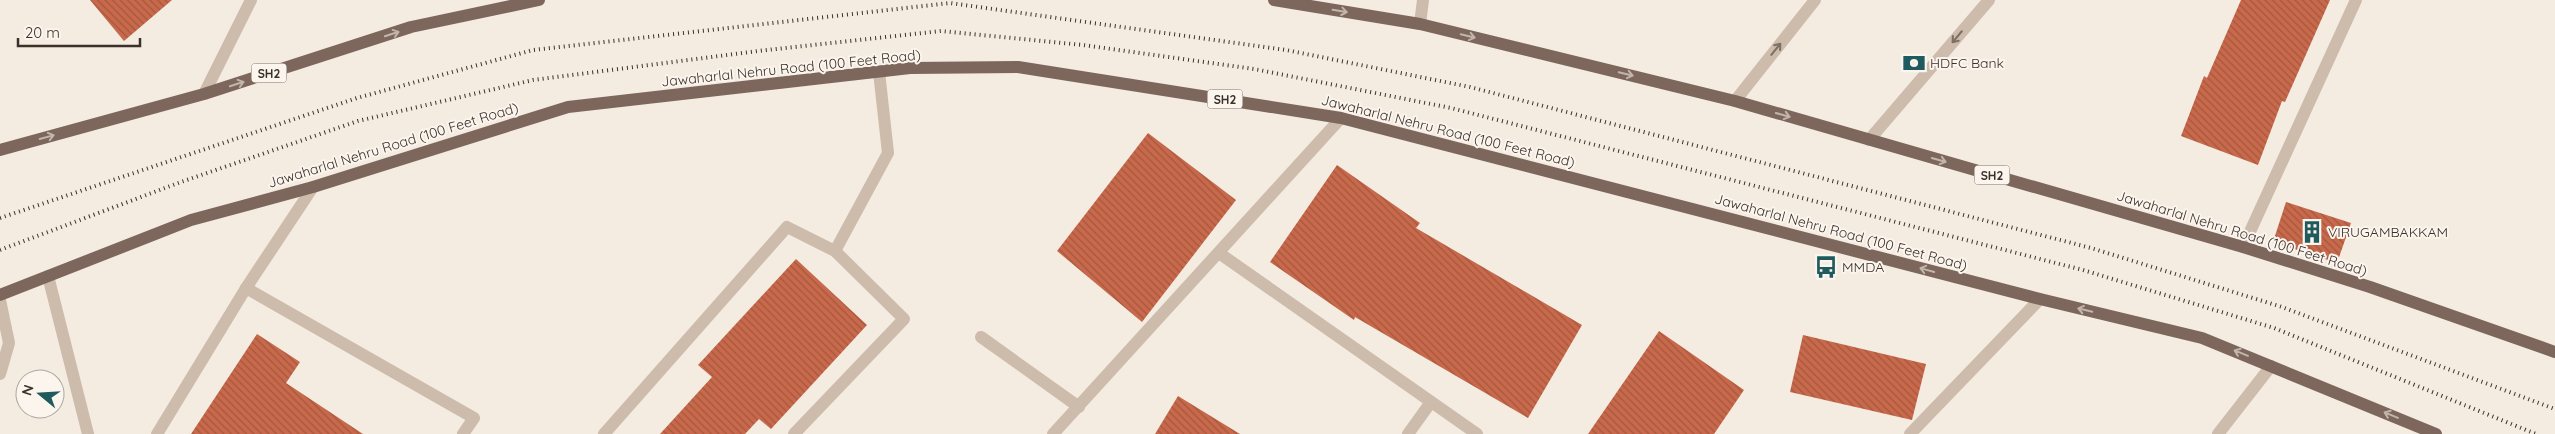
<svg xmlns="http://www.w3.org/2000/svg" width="2555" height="434" viewBox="0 0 2555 434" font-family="Quicksand,sans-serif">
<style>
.building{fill:url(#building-back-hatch)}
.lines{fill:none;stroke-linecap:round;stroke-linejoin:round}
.minor{stroke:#cdbbac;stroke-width:12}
.major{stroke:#7d675c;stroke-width:12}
.rail{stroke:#3b302b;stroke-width:4;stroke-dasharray:1 4;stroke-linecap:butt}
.oneway{stroke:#c2b5ac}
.oneway2{stroke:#7d6f65}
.labels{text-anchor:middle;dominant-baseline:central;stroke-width:4;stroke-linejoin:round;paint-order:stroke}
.shield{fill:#fbf5ee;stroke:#756b66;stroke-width:1}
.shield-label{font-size:12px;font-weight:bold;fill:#3b302b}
.poi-label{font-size:14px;fill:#3b302b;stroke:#fbf5ee;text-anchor:start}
.street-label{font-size:14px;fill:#3b302b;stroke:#fbf5ee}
</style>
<defs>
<pattern id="building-back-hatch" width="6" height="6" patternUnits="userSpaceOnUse" patternTransform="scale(1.25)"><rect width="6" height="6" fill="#c8694b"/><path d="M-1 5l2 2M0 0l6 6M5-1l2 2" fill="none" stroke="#a4573f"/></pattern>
</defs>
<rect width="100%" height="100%" fill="#f4ebe1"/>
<g class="building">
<polygon points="90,0 172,0 124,41"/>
<polygon points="2241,0 2330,0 2285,102 2282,101 2258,165 2181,136 2204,76 2207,78"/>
<polygon points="1148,133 1236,200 1142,322 1057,251"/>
<polygon points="1337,165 1420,223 1416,228 1582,325 1528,418 1355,317 1354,320 1270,262"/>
<polygon points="2286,202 2351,223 2337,263 2273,242"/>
<polygon points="796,259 867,325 771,429 759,419 745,434 660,434 712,377 698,365"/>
<polygon points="1659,331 1744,390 1714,434 1588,434"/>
<polygon points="257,334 300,362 286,383 363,434 191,434"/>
<polygon points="1803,335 1926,364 1912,420 1790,392"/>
<polygon points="1178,396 1240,434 1155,434"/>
</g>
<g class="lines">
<g class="minor">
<polyline points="1420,24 1423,0"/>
<polyline points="204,94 251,0"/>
<polyline points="1735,101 1815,0"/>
<polyline points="1869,140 1989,0"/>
<polyline points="2243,247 2356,0"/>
<polyline points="835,251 888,153 879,72"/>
<polyline points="1219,253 1477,434"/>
<polyline points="48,276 88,434"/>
<polyline points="246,288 474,418 463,434"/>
<polyline points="0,300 9,343 0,374"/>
<polyline points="981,337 1079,407"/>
<polyline points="157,434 246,288 313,187"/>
<polyline points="604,434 787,227 835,251 904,319 794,434"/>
<polyline points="1053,434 1341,118"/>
<polyline points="1408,434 1431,402"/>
<polyline points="1910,434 2040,299"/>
<polyline points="2218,434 2271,366"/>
</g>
<g class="major">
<polyline points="1274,0 1420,24 1735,101 2243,247 2370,287 2555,352"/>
<polyline points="0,150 204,94 411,27 539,0"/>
<polyline points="0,295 191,220 313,187 568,107 910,68 1018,67 1341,118 2040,299 2202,338 2436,434"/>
</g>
<g class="rail">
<polyline points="0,218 357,98 533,50 950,3 1286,50 1470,87 2091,248 2282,307 2555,409"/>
<polyline points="0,250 181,182 358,121 533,80 758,51 941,31 1083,45 1254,69 1451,108 2083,270 2274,328 2536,434"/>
</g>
</g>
<defs><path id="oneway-shaft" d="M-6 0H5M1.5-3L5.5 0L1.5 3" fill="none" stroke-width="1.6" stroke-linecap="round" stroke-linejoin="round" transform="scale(1.25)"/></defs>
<g class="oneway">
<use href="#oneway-shaft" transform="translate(1340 11) rotate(9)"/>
<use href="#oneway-shaft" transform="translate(392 34) rotate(-18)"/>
<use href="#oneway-shaft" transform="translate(1468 36) rotate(14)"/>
<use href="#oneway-shaft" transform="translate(1626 74) rotate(14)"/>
<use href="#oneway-shaft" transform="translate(237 84) rotate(-18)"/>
<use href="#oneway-shaft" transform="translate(1783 115) rotate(16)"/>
<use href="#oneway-shaft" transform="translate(47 137) rotate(-15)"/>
<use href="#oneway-shaft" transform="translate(1939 160) rotate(16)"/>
<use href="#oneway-shaft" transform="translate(1927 270) rotate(-165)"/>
<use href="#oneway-shaft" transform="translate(2085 310) rotate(-167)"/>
<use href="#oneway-shaft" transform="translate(2241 353) rotate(-158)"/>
<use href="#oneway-shaft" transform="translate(2391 415) rotate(-158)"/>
</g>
<g class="oneway2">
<use href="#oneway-shaft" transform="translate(1957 37) rotate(130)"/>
<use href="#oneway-shaft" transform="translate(1776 49) rotate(-51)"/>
</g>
<defs>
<symbol id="bank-bare" viewBox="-9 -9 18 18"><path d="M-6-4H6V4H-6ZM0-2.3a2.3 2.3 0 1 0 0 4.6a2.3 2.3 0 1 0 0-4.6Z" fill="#1f5a5e" stroke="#fbf5ee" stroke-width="2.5" paint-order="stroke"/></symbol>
<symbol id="building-bare" viewBox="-9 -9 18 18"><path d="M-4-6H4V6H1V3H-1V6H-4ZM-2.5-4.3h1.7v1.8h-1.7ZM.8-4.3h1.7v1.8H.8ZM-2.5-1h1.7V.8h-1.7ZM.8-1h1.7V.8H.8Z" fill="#1f5a5e" stroke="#fbf5ee" stroke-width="2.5" paint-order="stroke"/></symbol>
<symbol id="bus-bare" viewBox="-9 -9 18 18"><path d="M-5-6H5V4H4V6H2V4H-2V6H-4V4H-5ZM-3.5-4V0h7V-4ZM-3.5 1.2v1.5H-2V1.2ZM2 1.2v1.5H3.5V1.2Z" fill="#1f5a5e" stroke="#fbf5ee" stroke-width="2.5" paint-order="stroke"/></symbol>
</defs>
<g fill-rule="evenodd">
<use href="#bank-bare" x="1898" y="47" width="32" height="32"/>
<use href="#building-bare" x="2296" y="216" width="32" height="32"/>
<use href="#bus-bare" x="1810" y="251" width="32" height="32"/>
</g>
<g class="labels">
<g class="shield">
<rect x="251.5" y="63.5" width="35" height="19" rx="4"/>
<rect x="1207.5" y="89.5" width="35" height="19" rx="4"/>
<rect x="1974.5" y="165.5" width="35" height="19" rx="4"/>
</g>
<g class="shield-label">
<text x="269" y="73">SH2</text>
<text x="1225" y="99">SH2</text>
<text x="1992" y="175">SH2</text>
</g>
<g class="poi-label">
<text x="1930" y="63">HDFC Bank</text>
<text x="2328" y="232">VIRUGAMBAKKAM</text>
<text x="1842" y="267">MMDA</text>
</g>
<g class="street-label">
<text transform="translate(791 68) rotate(-6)">Jawaharlal Nehru Road (100 Feet Road)</text>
<text transform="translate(1448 131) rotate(14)">Jawaharlal Nehru Road (100 Feet Road)</text>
<text transform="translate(393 145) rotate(-17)">Jawaharlal Nehru Road (100 Feet Road)</text>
<text transform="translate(1841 232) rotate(15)">Jawaharlal Nehru Road (100 Feet Road)</text>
<text transform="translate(2242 233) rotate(17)">Jawaharlal Nehru Road (100 Feet Road)</text>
</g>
</g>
<g transform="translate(40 394) rotate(288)"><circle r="24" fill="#fbf5ee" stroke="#aea6a0"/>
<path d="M0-4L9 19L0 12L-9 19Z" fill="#1f5a5e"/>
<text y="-8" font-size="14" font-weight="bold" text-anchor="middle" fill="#3b302b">N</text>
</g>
<path d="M18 38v8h122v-8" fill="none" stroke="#3b302b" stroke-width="2.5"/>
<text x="25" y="38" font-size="15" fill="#3b302b" stroke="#fbf5ee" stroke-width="4" paint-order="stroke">20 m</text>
</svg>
